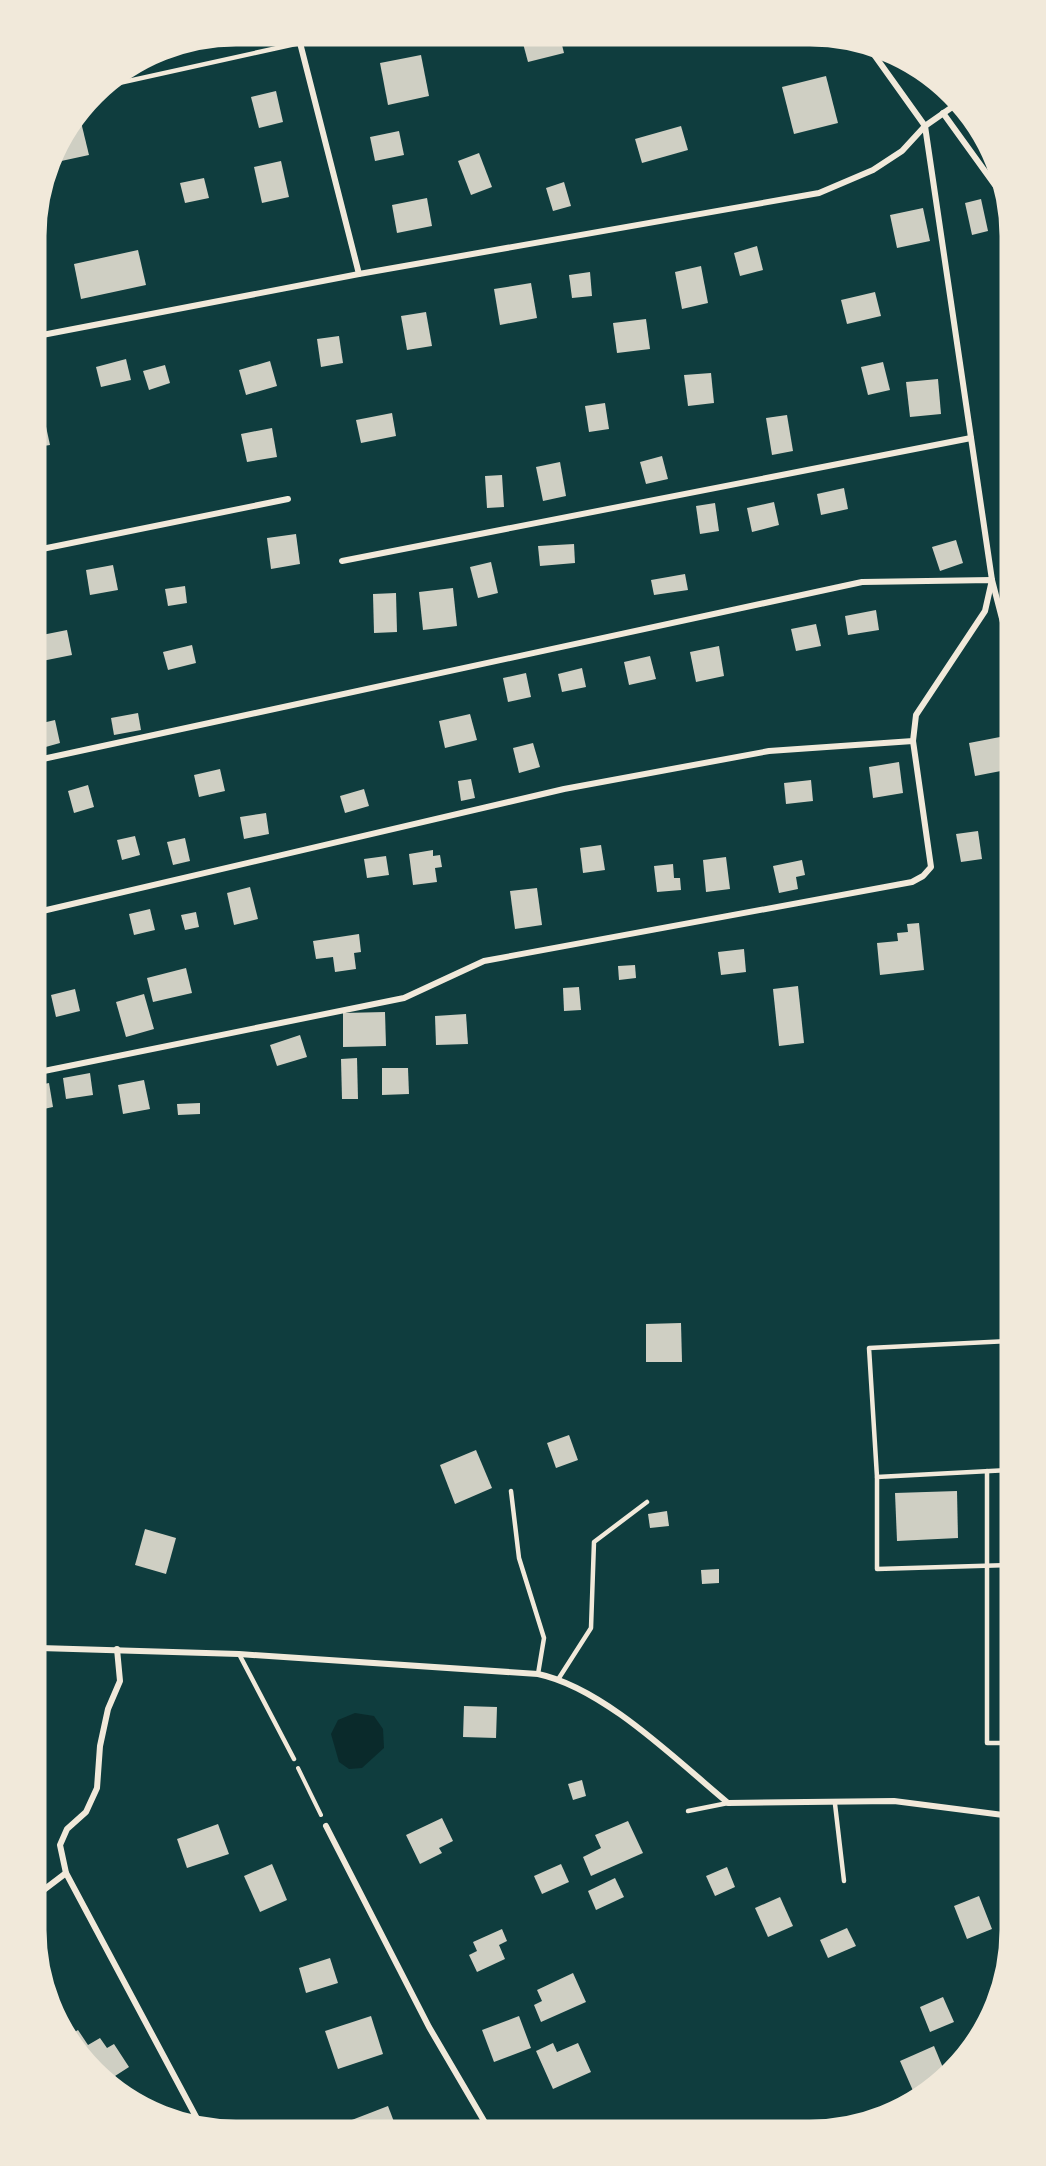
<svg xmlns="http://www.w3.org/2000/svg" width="1046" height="2166" viewBox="0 0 1046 2166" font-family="Inter,sans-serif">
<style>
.water{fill:#0a2a2b}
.building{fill:#cfcfc3}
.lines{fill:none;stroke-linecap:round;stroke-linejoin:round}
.path{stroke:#f1e9da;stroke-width:4}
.service{stroke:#f1e9da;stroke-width:4.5}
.minor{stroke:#f1e9da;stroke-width:6}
.rim{fill:none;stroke:#f1e9da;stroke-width:3}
</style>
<rect width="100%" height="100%" fill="#0f3d3e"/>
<polygon class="water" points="355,1713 374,1716 383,1729 384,1748 362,1768 349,1769 339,1762 331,1734 338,1720"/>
<g class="building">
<polygon points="521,36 560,37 564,53 528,62"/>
<polygon points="421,55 429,96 388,105 380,63"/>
<polygon points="826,76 838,123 794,134 782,87"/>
<polygon points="276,91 283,122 259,128 251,97"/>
<polygon points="81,122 89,155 52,163 55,147 73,124"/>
<polygon points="681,126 688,150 642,163 635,139"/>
<polygon points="399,131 404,155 375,161 370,137"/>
<polygon points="479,153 492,187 471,195 458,161"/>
<polygon points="281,161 289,197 262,203 254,167"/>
<polygon points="204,178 209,198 185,203 180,183"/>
<polygon points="564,182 571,206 553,211 546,188"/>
<polygon points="427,198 432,226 397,233 392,205"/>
<polygon points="981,199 988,231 972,235 965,203"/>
<polygon points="923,208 930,241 897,248 890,215"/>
<polygon points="757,246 763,270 740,276 734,253"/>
<polygon points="138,250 146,285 81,299 74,264"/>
<polygon points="701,266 708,303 682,309 675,272"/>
<polygon points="590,272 592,296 572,298 569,275"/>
<polygon points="531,283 537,318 500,325 494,289"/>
<polygon points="875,292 881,316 847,324 841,300"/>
<polygon points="426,312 432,346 407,350 401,316"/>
<polygon points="646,319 650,349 617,353 613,323"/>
<polygon points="339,336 343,363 321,367 317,339"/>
<polygon points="126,359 131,380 101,387 96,367"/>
<polygon points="270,361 277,386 246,395 239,370"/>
<polygon points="883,362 890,390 868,395 861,367"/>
<polygon points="165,365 170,383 149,390 143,371"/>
<polygon points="711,373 714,403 688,406 684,375"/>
<polygon points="938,379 941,414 910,417 906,382"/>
<polygon points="605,403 609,429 589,432 585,406"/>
<polygon points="43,413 50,445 37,447 37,414"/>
<polygon points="392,413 396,436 361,443 356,420"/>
<polygon points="787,415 793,451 772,455 766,418"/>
<polygon points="272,428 277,457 247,462 241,434"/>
<polygon points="662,456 668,479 646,484 640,462"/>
<polygon points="560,462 566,496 543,501 536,467"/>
<polygon points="502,475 504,507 487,508 485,476"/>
<polygon points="844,488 848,509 821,515 817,494"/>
<polygon points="774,502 779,525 752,532 747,508"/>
<polygon points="715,503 719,531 700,534 696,506"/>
<polygon points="296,534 300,564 271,569 267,538"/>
<polygon points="956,540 963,563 940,571 932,547"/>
<polygon points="574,544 575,563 540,566 538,546"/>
<polygon points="491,562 498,593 478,598 470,567"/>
<polygon points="113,565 118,590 90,595 86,570"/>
<polygon points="685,574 688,590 654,595 651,580"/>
<polygon points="185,586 187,603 168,606 165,589"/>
<polygon points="453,588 457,626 423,630 419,592"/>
<polygon points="396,593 397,632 374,633 373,594"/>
<polygon points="876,610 879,630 848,635 845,616"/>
<polygon points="816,624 821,646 796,651 791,629"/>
<polygon points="67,630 72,655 42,661 37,636"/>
<polygon points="192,645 196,663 168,670 163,652"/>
<polygon points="719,646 724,676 696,682 690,652"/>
<polygon points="650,656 656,679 629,685 624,662"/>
<polygon points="582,668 586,687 562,692 558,674"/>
<polygon points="526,673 531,697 508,702 503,678"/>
<polygon points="138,713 141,730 114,735 111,718"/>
<polygon points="470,714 477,740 445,748 439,721"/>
<polygon points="55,720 60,743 42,748 38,724"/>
<polygon points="1000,737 1006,770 975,776 969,743"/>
<polygon points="533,743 540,767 519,773 513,748"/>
<polygon points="899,762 903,793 873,798 869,767"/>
<polygon points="220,769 225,791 199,797 194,775"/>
<polygon points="471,779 475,798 461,801 458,781"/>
<polygon points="811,780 813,801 786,804 784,783"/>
<polygon points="88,785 94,807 74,813 68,791"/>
<polygon points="364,789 369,806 345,813 340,796"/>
<polygon points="266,813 269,834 244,839 240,817"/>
<polygon points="978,831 982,859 961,862 956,834"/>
<polygon points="135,836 140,855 122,860 117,840"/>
<polygon points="185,838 190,861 173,865 167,842"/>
<polygon points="601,845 605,870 583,873 580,848"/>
<polygon points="433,850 433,856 440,855 442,867 435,868 437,882 413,885 409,854"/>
<polygon points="386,856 389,875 367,878 364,859"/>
<polygon points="726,857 730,889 706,892 703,860"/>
<polygon points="802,860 805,875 796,877 798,889 779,893 773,866"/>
<polygon points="673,864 674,878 680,878 681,890 657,892 654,866"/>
<polygon points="250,887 258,919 234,925 227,893"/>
<polygon points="537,888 542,925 515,929 510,891"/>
<polygon points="150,909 155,930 134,935 129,914"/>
<polygon points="196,912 199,927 185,930 181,915"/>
<polygon points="919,923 924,970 880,975 877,943 898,941 897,933 908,932 907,924"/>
<polygon points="359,934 361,952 354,953 356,969 335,972 333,957 316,959 313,941"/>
<polygon points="744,949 746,972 721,975 718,952"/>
<polygon points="635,965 636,978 619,980 618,966"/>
<polygon points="186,968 192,993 153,1002 147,978"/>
<polygon points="798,986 804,1043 779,1046 773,989"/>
<polygon points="579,987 581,1010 564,1011 563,988"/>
<polygon points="75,989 80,1011 56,1017 51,995"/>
<polygon points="144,994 154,1029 126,1037 116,1002"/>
<polygon points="385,1012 386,1046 343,1047 343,1013"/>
<polygon points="466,1014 468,1044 436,1045 435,1016"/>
<polygon points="300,1035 307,1057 277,1066 270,1045"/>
<polygon points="357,1058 358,1099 342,1099 341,1059"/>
<polygon points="382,1068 408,1068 409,1094 382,1095"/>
<polygon points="90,1073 93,1095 66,1099 63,1078"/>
<polygon points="144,1080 150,1109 123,1114 118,1085"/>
<polygon points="49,1083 53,1107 39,1110 39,1085"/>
<polygon points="200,1103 200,1114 178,1115 177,1104"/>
<polygon points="681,1323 682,1362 646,1362 646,1324"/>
<polygon points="569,1435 578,1460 556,1468 547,1443"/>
<polygon points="476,1450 492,1488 455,1504 440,1465"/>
<polygon points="957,1491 958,1538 897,1541 895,1493"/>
<polygon points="667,1511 669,1526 650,1528 648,1514"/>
<polygon points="145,1529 176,1538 166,1574 135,1565"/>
<polygon points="719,1569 719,1583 702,1584 701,1570"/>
<polygon points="464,1706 497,1707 496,1738 463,1737"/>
<polygon points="582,1780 586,1796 573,1800 568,1784"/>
<polygon points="442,1818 453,1841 439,1848 442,1853 420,1864 406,1835"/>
<polygon points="628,1821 643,1853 591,1876 583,1857 601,1848 595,1835"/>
<polygon points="218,1824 229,1854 187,1868 177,1839"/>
<polygon points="272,1864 287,1900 260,1912 244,1876"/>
<polygon points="561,1864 569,1882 542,1894 534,1876"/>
<polygon points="727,1867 735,1887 715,1896 706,1876"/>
<polygon points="615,1878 624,1897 596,1910 588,1891"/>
<polygon points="979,1896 992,1929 967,1939 954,1906"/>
<polygon points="780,1897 793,1926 768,1937 755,1908"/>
<polygon points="847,1928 856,1946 828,1958 820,1940"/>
<polygon points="502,1929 507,1941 499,1945 505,1959 477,1972 469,1955 477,1951 473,1942"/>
<polygon points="330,1958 338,1983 306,1993 299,1968"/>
<polygon points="573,1973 586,2002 541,2022 534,2005 542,2001 537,1990"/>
<polygon points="943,1997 954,2022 930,2032 920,2007"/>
<polygon points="371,2016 383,2054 338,2069 325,2031"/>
<polygon points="519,2016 531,2048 494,2062 482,2030"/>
<polygon points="78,2030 88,2045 100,2038 107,2048 114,2044 129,2067 115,2076 121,2086 117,2088 103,2081 68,2042 66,2037"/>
<polygon points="553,2043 557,2052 578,2043 591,2072 553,2089 536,2051"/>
<polygon points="934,2046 946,2075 938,2083 914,2093 900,2061"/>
<polygon points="388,2106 396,2127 346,2127 344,2123"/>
</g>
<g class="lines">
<polyline class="path" points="298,1768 321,1815"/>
<g class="service">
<polyline points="101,87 300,43"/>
<polyline points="1009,1341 869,1348 877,1477 1009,1470"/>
<polyline points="987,1471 987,1743 1010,1743"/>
<polyline points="877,1477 877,1569 1010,1565"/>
<polyline points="511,1491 519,1558 544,1638 538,1674"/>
<polyline points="239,1654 294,1759"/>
<polyline points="559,1678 591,1628 594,1542 647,1502"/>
<polyline points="835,1804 844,1881"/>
<polyline points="688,1811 728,1803"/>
</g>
<g class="minor">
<polyline points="298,35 359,274"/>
<polyline points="870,49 925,126 992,580 1006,634"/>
<polyline points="943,113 1005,199"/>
<polyline points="37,336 359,274 819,193 873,170 902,151 925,126 958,103"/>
<polyline points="37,550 288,499"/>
<polyline points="342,561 971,438"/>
<polyline points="38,760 862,582 992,580 985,611 916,715 913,741 769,751 564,789 38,912"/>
<polyline points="39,1072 404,998 484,961 912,882 923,876 931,867 913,741"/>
<path d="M40,1648L239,1654L538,1674C604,1688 676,1760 728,1803L894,1801L1011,1816"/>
<polyline points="117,1649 120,1681 108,1709 100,1746 97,1788 86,1812 67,1829 60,1845 66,1873 202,2128"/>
<polyline points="326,1826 429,2027 487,2126"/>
<polyline points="41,1892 66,1873"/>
</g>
</g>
<path d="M0 0H1046V2166H0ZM236 45H810A191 191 0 0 1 1001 236V1930A191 191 0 0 1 810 2121H236A191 191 0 0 1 45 1930V236A191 191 0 0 1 236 45Z" fill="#f1e9da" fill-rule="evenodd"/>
<path class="rim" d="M236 45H810A191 191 0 0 1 1001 236V1930A191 191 0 0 1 810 2121H236A191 191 0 0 1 45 1930V236A191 191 0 0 1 236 45Z"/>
</svg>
